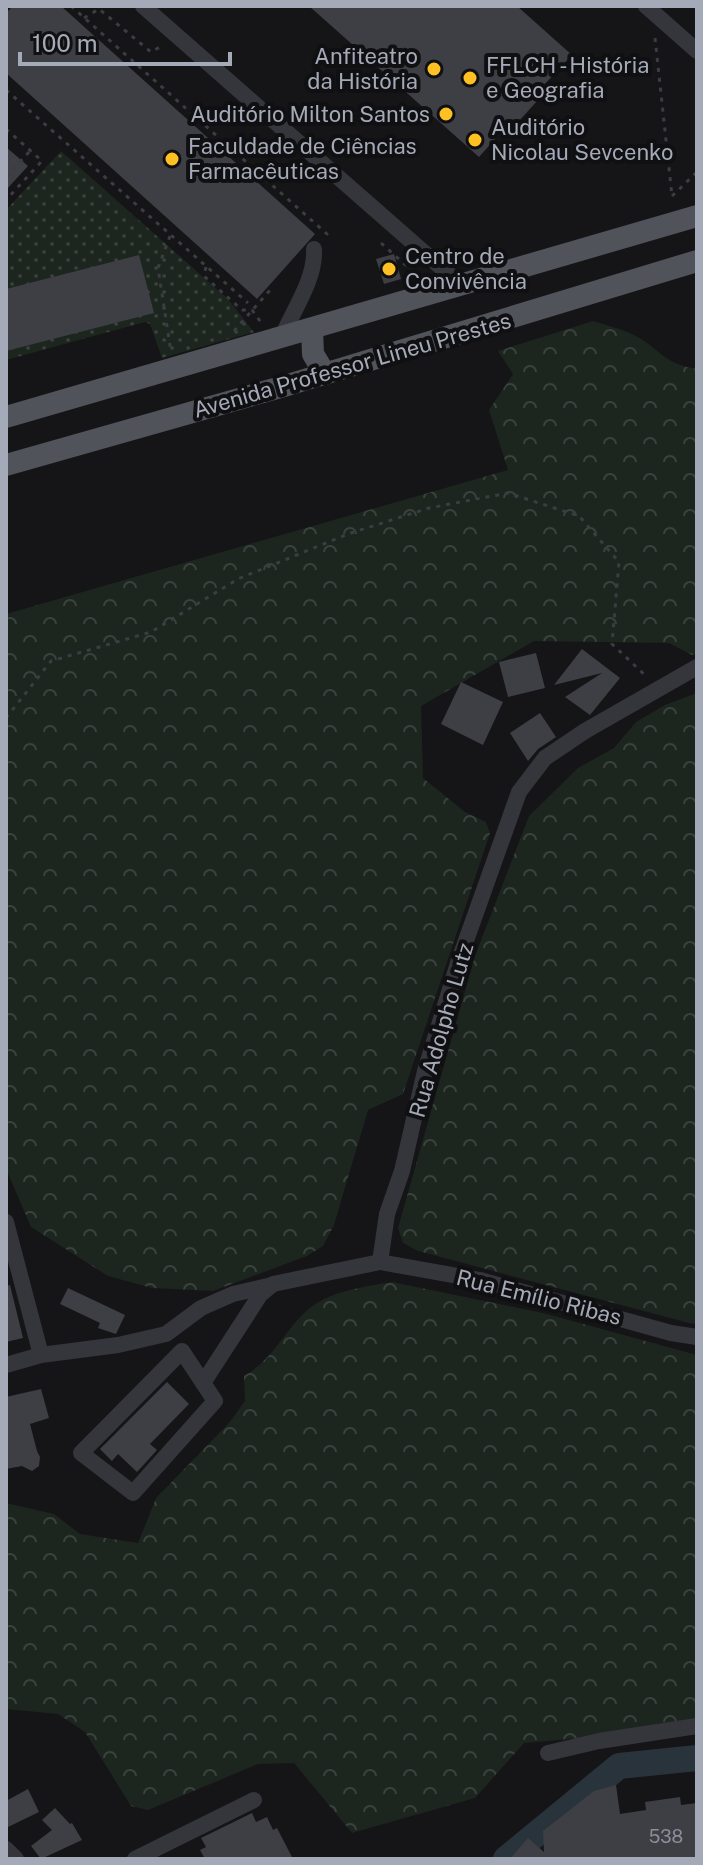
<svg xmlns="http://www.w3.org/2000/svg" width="703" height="1865" viewBox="0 0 703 1865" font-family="'Public Sans',sans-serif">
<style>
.forest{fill:url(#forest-crowns)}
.park{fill:url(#park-dots)}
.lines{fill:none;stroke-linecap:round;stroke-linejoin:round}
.river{stroke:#29333c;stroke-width:26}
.building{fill:#3e3f44}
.path{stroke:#3b3d43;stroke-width:3;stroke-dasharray:4 6;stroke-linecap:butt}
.minor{stroke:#35363c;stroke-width:16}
.major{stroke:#51535b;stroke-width:22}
.poi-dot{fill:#ffc024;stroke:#101012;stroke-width:3}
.labels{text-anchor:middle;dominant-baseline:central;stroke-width:8;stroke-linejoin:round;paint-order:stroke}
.number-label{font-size:18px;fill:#8b8f9b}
.poi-label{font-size:22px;fill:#a5aab8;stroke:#101012;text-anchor:start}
.street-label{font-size:22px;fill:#a5aab8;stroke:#101012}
</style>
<defs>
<pattern id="forest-crowns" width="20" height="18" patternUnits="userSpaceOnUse" patternTransform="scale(2)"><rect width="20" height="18" fill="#1c251e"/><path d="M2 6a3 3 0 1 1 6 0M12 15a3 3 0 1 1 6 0" fill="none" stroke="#3a423d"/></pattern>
<pattern id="park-dots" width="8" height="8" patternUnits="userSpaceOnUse" patternTransform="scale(2)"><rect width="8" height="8" fill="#1c251e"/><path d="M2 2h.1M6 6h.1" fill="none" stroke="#3a423d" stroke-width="1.8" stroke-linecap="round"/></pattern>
</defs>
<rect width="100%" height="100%" fill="#151417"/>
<g class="forest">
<path d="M593,321C605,325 618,328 630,333C658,346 664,365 697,369V653L692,655L669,643L534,641L421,706L423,778L465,812L486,822L490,833L403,1094L368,1110L334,1225L323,1246L307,1256L213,1291L152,1288L108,1276L31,1227L6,1169V614L508,470L489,410L513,374L498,351Z"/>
<polygon points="697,693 697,1322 693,1324 418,1251 403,1243 398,1228 475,956 529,816 578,768 614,748 636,722 665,705"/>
<path d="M392,1282L543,1313L697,1355V1728L524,1743L475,1798L352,1833L294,1763L258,1764L148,1810L131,1806L85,1732L58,1714L6,1709V1503L54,1514L80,1534L138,1543L156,1498L229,1423L245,1401L244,1376C274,1358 281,1336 304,1313C327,1291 363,1287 392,1282Z"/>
</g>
<polygon class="park" points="61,151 228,299 254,332 162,358 150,324 145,322 6,360 6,210"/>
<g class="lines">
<polyline class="river" points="506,1859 619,1766 697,1758"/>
</g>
<g class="building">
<polygon points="13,6 61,6 315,234 257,299 6,73 6,13"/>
<polygon points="309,6 517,6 572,55 544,85 548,89 509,132 505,128 479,157"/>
<polygon points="6,147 28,166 6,190"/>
<polygon points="394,254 401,279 384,284 376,259"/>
<polygon points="139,255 154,313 6,351 6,289"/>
<polygon points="582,649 620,678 590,715 565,697 602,673 554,685"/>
<polygon points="536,653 545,688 508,697 499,662"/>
<polygon points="461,682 503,702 483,745 441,724"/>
<polygon points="540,713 556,737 538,749 528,761 510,733"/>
<polygon points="10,1285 23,1338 6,1342 6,1286"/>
<polygon points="68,1288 125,1315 116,1334 98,1328 100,1323 60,1304"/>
<polygon points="167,1382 189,1404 150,1444 157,1450 137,1472 118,1454 112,1461 100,1449"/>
<polygon points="41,1389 49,1418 30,1424 37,1451 40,1457 39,1466 32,1471 22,1466 6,1469 6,1397"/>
<polygon points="616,1785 620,1814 646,1810 645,1802 680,1797 681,1805 697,1803 697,1859 510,1859 528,1838 544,1852 543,1831 594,1791"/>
<polygon points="28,1789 39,1812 6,1828 6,1801"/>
<polygon points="55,1808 70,1824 72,1823 82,1840 41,1859 31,1846 52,1830 42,1820"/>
<polygon points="252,1813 256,1822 267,1817 273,1830 277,1828 293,1859 205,1859 200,1850 206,1847 201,1838"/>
</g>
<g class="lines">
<g class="path">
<polyline points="71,6 327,234 324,238"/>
<polyline points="84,18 99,9 151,52 160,47"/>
<polyline points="655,38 672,196"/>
<polyline points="6,90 248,303"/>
<polyline points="6,129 42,161 6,200"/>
<polyline points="6,177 29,152"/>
<polyline points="672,196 697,172"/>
<polyline points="170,236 158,268 171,352"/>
<polyline points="381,243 420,278"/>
<polyline points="206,267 204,276 242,310 252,310 263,325"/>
<polyline points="234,331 271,289"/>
<polyline points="6,718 51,661 151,632 238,579 348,534 429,508 508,493 579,516 619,562 612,644 647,677"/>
</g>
<g class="minor">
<polyline points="143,6 460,284"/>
<polyline points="646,6 697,51"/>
<path d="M281,339C292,312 316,279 314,249"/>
<polyline points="6,1222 41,1355"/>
<polyline points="380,1262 480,1280 671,1333 697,1337"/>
<polygon points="182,1351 215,1401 133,1493 81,1453"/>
<polyline points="6,1365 41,1355 118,1345 166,1334 201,1308 233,1294 272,1285"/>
<polyline points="203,1383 260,1295 273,1284 380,1262 387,1214 402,1171 425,1071 458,963 519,792 545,758 585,731 697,667"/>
<polyline points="548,1753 599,1741 697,1726"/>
<polyline points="6,1849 16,1859"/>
<polyline points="135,1859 254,1800"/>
</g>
<g class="major">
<polyline points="312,329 313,354 325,374"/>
<polyline points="6,417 697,216"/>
<polyline points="6,465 281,387 697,261"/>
</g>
</g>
<g class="poi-dot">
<circle cx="434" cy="69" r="8"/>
<circle cx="470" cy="78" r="8"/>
<circle cx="446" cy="114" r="8"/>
<circle cx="475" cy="140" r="8"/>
<circle cx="172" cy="159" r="8"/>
<circle cx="389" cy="269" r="8"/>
</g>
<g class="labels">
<g class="number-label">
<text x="666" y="1836">538</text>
</g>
<g class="poi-label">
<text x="418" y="56" text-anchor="end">Anfiteatro<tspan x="418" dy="25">da História</tspan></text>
<text x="486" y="65">FFLCH - História<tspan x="486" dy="25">e Geografia</tspan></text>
<text x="430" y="114" text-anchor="end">Auditório Milton Santos</text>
<text x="491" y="127">Auditório<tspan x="491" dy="25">Nicolau Sevcenko</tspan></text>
<text x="188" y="146">Faculdade de Ciências<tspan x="188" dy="25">Farmacêuticas</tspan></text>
<text x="405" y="256">Centro de<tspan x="405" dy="25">Convivência</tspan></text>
</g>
<g class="street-label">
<text transform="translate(352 365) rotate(-16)">Avenida Professor Lineu Prestes</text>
<text transform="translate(441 1030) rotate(-74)">Rua Adolpho Lutz</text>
<text transform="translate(539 1297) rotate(14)">Rua Emílio Ribas</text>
</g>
</g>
<rect width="703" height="1865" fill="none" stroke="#a5aab8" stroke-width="16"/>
<path d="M20 52v12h210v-12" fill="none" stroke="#a5aab8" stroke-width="4"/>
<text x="32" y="52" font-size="24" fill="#a5aab8" stroke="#101012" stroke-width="6" paint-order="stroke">100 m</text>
</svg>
